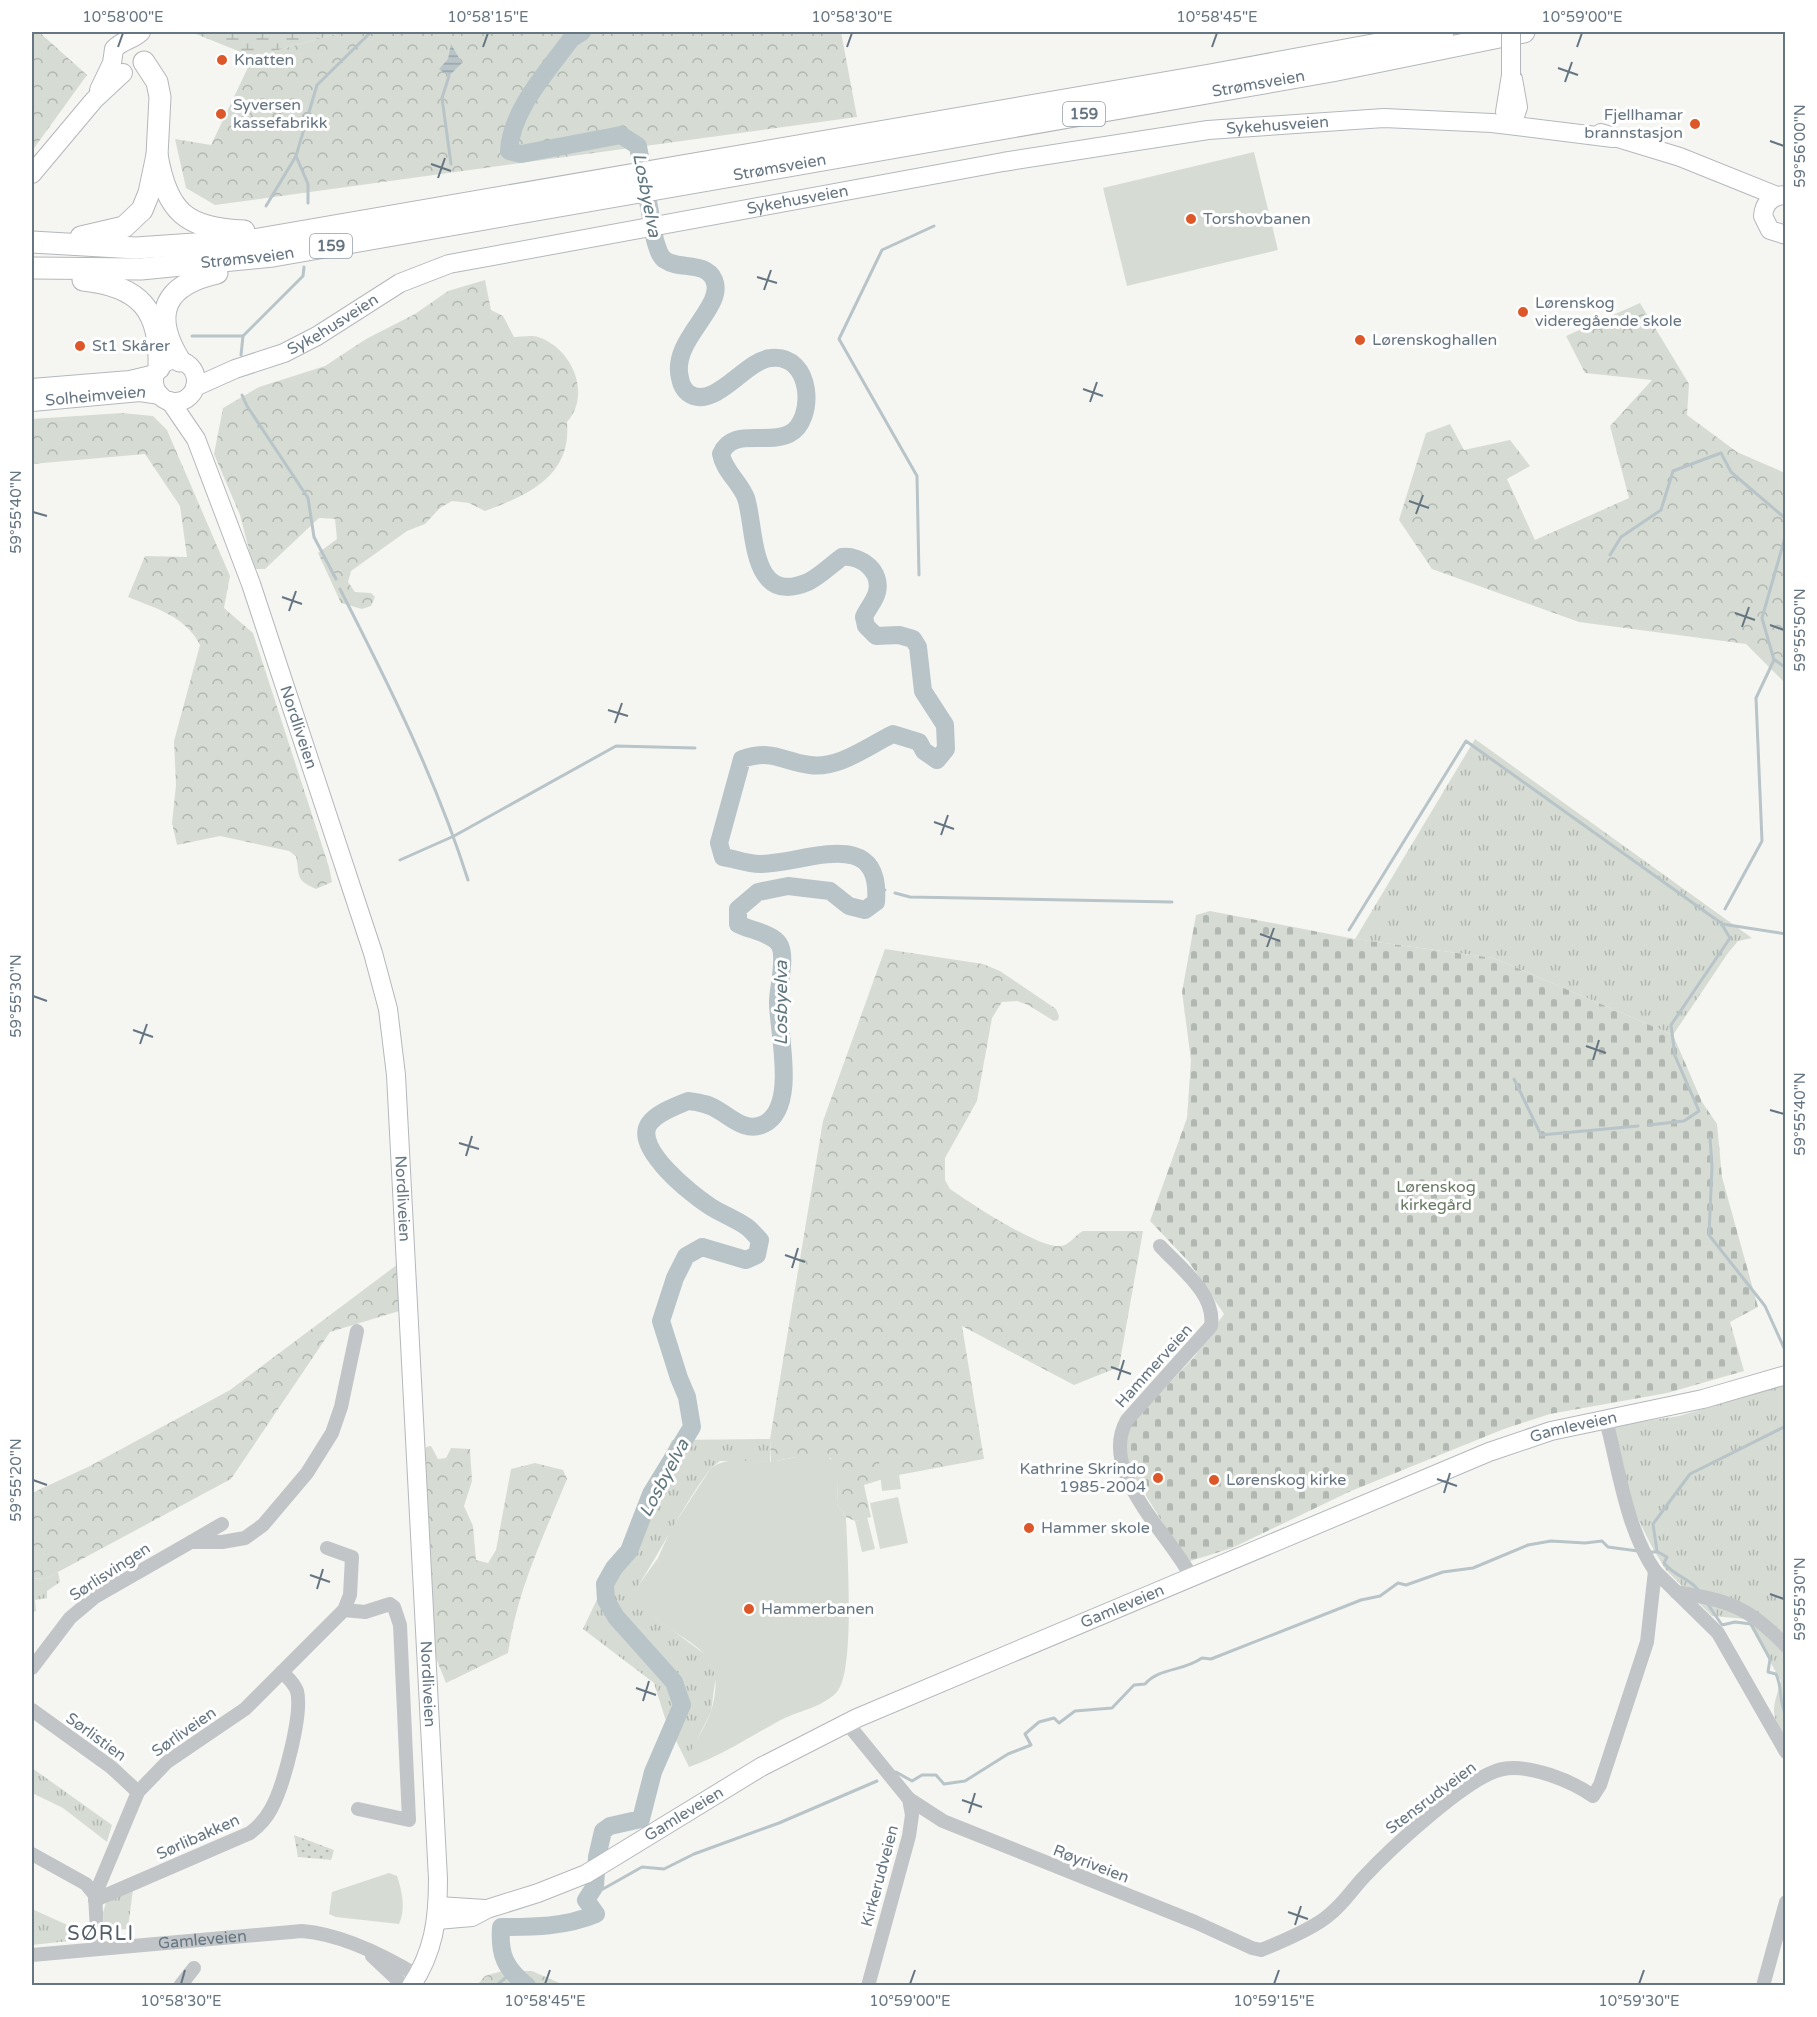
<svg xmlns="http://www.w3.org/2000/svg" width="1817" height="2017" viewBox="0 0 1817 2017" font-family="'Varela Round',sans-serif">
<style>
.grass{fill:url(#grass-tufts)}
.forest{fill:url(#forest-crowns)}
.wetland{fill:url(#wetland-marsh)}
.cemetery{fill:url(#cemetery-stones)}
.park{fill:url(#park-dots)}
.pitch{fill:#d6dcd3}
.water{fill:url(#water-rules)}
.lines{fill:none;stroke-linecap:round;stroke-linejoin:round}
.stream{stroke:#b8c4c8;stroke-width:3}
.river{stroke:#b8c4c8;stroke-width:18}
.major-casing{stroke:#b4b8bc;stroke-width:20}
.highway-casing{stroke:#b4b7ba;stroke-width:23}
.minor{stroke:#c1c5c8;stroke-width:14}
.major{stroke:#fff;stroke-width:18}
.highway{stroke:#fff;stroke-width:21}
.major-bridge-casing{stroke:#b4b8bc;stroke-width:20;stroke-linecap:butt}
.major-bridge{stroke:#fff;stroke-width:18}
.ticks{fill:none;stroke:#657582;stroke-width:2}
.poi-dot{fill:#de5729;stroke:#fff;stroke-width:2}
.labels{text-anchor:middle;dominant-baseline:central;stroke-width:6;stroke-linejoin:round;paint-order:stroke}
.shield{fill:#fff;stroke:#939ea8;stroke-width:1.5}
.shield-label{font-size:15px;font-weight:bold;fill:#657582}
.poi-label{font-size:16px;fill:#657582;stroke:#fff;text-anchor:start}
.street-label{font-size:16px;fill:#657582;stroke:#fff}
.park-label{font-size:16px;fill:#687a64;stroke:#fff}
.water-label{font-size:18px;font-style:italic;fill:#61777f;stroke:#fff}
.quarter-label{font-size:20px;letter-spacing:1.5px;fill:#535e68;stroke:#fff}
.neatline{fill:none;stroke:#657582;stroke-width:2}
.ticks-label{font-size:15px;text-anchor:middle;fill:#657582}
</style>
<defs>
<pattern id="grass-tufts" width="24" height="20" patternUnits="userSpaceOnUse" patternTransform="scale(1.5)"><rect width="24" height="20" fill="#d6dcd3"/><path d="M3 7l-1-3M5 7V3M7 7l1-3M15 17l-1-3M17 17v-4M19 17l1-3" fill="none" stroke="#b1b7b1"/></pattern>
<pattern id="forest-crowns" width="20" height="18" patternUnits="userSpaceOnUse" patternTransform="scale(1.5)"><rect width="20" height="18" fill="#d6dcd3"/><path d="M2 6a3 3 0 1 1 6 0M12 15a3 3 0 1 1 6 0" fill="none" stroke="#b1b7b1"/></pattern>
<pattern id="wetland-marsh" width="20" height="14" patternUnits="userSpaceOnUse" patternTransform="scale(1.5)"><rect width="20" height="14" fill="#d6dcd3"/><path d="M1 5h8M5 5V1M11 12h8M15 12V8" fill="none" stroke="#b1b7b1"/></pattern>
<pattern id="cemetery-stones" width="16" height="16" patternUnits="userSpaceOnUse" patternTransform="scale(1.5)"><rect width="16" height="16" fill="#d6dcd3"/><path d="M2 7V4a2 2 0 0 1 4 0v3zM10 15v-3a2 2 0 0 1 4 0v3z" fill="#b1b7b1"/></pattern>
<pattern id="park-dots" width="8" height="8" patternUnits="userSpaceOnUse" patternTransform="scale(1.5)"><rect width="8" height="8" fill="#d6dcd3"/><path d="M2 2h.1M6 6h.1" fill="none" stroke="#b1b7b1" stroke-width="1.8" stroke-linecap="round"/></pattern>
<pattern id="water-rules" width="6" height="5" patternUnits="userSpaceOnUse" patternTransform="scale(1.5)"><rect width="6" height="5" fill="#b8c4c8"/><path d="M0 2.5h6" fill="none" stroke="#99a4a8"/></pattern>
</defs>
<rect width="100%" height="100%" fill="#f5f6f2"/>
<g class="grass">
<polygon points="1475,739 1752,938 1738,941 1728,953 1673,1035 1494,958 1355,939"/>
<path d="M1785,1385V1737C1769,1713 1773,1708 1781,1681L1746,1619L1712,1616L1666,1570L1653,1549L1631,1505L1613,1426L1679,1416Z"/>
<path d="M770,1439V1462L720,1461L711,1468C683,1505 663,1547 638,1586L656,1618L710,1658L716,1674L711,1712L686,1761L665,1718L654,1683L583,1629L672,1440Z"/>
<polygon points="58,1572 60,1582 47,1591 47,1598 35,1600 36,1611 32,1612 32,1578 45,1579"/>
<polygon points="32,1768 112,1825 107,1842 63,1808 32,1793"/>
<polygon points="133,1889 128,1929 105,1931 103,1913 107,1899"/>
<polygon points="32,1909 85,1933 87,1939 32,1945"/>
</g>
<g class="forest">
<polygon points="32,32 39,32 87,75 32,151"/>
<polygon points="343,32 841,32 857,117 215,205 186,188 175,139 211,145 253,57"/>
<path d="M485,280L491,310L503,316L514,337C521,337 531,335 538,337C572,348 592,394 567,422C572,476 528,495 485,511L469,503L452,501L440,508L425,524L407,531L351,571L348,582L355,592L371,593L375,597L371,606L362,609L341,603L318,553L337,539L335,519L319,518L265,569H254L240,515L214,454L223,408L259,387L325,366L366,339L415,314L448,291Z"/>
<polygon points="1640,303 1689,384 1687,415 1737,452 1785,473 1785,683 1746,644 1579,622 1432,569 1399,520 1426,433 1450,424 1464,450 1510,440 1530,466 1507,479 1535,540 1629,498 1610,426 1652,380 1585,373 1566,336"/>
<path d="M122,413L153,416L167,430L230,576L224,608L253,633L329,867L332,882L316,889C295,880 300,876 296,856L289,851L220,836L177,845L172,823L176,785L174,741L200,645C185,616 157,609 128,597L145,556L187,557L180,506L145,454L32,464V419Z"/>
<path d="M885,949L983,964L1000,971L1056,1009L1059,1016L1058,1020L1054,1021L1028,1005L1017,1001L1002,1002L992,1018L977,1101L945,1158V1180L950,1189C969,1202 1039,1249 1060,1246C1069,1246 1075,1235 1083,1231H1143L1119,1367L1074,1385L962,1326L984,1459L893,1476L864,1485L871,1517L855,1521L846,1517L837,1504L838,1482L831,1458L796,1457L771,1462L770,1439L823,1121Z"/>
<polygon points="406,1258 409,1308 330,1332 231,1479 45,1579 32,1578 32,1493 90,1466 230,1390"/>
<path d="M431,1446L438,1459L446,1458L451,1448L470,1449L472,1481L464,1506L473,1526L476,1560L488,1563L496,1550L511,1469L535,1463L563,1470L567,1479C543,1537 517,1591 508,1653L446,1683L432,1648L425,1455L426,1447Z"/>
<polygon points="502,1971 532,1971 564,1985 477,1985 485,1976"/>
</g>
<polygon class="wetland" points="191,32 343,32 253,57"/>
<polygon class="cemetery" points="1210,911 1355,939 1494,958 1673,1035 1702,1102 1717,1124 1722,1177 1758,1307 1730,1322 1744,1371 1667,1393 1550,1414 1504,1429 1351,1491 1232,1548 1187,1562 1132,1473 1127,1460 1125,1441 1132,1423 1194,1357 1224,1314 1189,1262 1150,1221 1187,1118 1191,1060 1182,992 1196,915"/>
<polygon class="park" points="294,1835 334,1850 331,1860 298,1857"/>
<g class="pitch">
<polygon points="1254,152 1278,250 1127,286 1103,188"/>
<path d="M796,1457H827L836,1462L838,1482L837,1504L846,1517C847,1548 856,1675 836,1693C821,1708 797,1711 779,1721C749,1737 721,1756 689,1767L686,1761C692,1745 706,1727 711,1711C736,1630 651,1647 638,1586L658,1558L670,1531L711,1468C728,1456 748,1462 768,1462C777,1461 787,1459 796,1457Z"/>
<polygon points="897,1459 901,1489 882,1491 879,1461"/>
<polygon points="898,1497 908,1543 880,1549 870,1503"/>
<polygon points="867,1517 875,1549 862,1552 855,1521"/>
<path d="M389,1873L397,1876C402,1891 406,1909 399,1924L336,1917L329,1914L332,1892Z"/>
</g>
<polygon class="water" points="451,44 462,63 449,76 439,69 448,59"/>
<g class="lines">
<g class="stream">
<polyline points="449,76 442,98 451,164"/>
<polyline points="296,156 308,184 308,203"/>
<polyline points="266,206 296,156 317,85 371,32"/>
<polyline points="192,336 243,336 303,276 304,267"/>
<polyline points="241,355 243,336"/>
<polyline points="242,395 247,406 308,498 314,537 336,579"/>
<polyline points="1610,555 1621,537 1661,510 1673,471 1721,453 1731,472 1786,519"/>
<polyline points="919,575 917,476 839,339 882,250 934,226"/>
<path d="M340,589C388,683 436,779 468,880"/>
<polyline points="1775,660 1786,668"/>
<polyline points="400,860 454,836 616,746 695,748"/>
<polyline points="877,888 885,890"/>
<polyline points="895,893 910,897 1172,902"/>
<polyline points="1725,909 1762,841 1756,698 1774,660 1762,618 1786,534"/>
<polyline points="1722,924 1786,934"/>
<polyline points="1349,930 1466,741 1721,923 1730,938 1671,1025 1675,1056 1699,1111 1684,1121 1649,1125"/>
<polyline points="1514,1079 1541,1135 1638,1126"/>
<polyline points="1710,1138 1712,1166 1709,1235 1765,1306 1784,1348"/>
<polyline points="1657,1551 1653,1524 1690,1474 1786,1426"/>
<path d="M1647,1552H1658L1667,1557L1664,1563C1675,1577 1690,1578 1698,1590"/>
<path d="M1707,1603L1722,1625L1735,1622L1751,1624L1770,1659L1768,1672L1776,1674C1783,1688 1778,1701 1786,1715"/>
<path d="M896,1772L912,1781L922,1775H936L944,1784L965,1781L1008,1754L1031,1745L1025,1734L1039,1722L1054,1718L1059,1723L1075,1711L1112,1708L1134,1685L1145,1684C1160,1667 1182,1672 1202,1658L1211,1659L1361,1600L1380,1596L1398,1583L1406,1585L1443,1572L1473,1568L1528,1545L1551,1541L1585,1543L1602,1541L1608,1547L1638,1551"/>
<polyline points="595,1886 603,1889 642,1867 664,1869 694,1854 779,1823 877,1781"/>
<polyline points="496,1986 511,1973"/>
</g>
<path class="river" d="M527,1986C505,1968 499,1955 501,1927C534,1927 565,1927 596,1914L586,1900L595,1886L597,1857L603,1831L610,1826L641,1819L653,1772L682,1705L674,1682L616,1617L606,1600L605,1584L614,1568L629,1551L651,1494L692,1427L687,1397L679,1378L661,1321L675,1278L686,1256L702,1247L746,1260L757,1255L760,1240C756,1236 752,1231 747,1227C736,1219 722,1214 711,1207C692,1195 633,1148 649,1124C656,1113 676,1106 688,1101C699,1102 709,1104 718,1110C732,1118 746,1133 764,1124C798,1107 778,1032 778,1002C778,987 787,956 779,944C772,933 749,930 738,924V909L758,892L788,886L830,891L849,906L865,910L876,902C882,824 804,864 760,864C748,864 735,859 723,857L719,843L742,759C774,749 780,761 810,765C839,769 868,746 893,734L919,742L924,751L937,760L946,749L945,725L923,691L918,647L913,639L899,635L876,636L866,626L864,617C867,609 875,601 877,592C882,571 861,555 842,557C831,565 820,576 808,582C749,607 756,529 746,498C740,482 724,471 721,454C732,427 765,445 789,434C816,421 813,353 771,358C745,360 714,412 688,393C683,389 681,384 680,378C670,340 726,307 714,280C706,261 679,270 665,260C659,256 657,246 655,240L638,146L621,135L521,154L509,151C511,110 548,71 571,39L582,32"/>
<defs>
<g id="major">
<polyline points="1511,75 1505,112 1512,125"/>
<path d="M99,90L112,63L114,49C122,40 131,41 141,32"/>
<polyline points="1512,125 1518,107 1513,79"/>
<polyline points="1601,133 1680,157 1777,196"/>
<polyline points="32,174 94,100 123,73"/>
<path d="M1786,195C1772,195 1764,203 1763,216L1770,230L1786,235"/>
<circle cx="175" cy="381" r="21"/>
<path id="s2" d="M195,387L235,369L284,353L317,336L400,283L449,264L1003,162L1208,130L1384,118L1492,123L1613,138"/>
<polyline points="32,388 130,380 155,374"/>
<path id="s3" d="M170,401L196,439L251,584L373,953L388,1009L396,1075L438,1879C438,1919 434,1952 411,1986"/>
<path id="s4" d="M32,402L140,392L160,395"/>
<polyline points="438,1906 485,1909"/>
<path id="s5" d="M437,1920L472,1917L487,1909L538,1893L586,1874L761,1767L857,1718L1489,1452L1551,1431L1703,1399L1786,1375"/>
</g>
<g id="highway">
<path d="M157,155C167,212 186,229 244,231"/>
<polyline points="81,237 124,227 142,210 149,193 157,155 160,97 157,82 144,62"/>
<polyline points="32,242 136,248 253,240 1210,75 1443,32"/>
<path id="s6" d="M32,268L141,269L273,256L1332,71L1524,32"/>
<path d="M83,280C140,286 161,310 159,368"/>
<path d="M180,361C151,314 164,285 217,273"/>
</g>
</defs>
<use href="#major" class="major-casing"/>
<use href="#highway" class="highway-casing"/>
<g class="minor">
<path d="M1160,1246C1180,1268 1216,1294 1211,1326L1127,1420C1097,1472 1170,1534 1192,1578"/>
<path d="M1606,1420C1619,1470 1626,1528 1655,1571L1718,1633L1786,1752"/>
<polyline points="191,1542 222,1524"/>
<path d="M1676,1592C1729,1601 1748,1606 1786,1646"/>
<polyline points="344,1610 365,1612 390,1604 394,1607 400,1625 409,1820 358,1809"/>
<polyline points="32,1668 70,1618 95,1597 191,1542 222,1542 245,1538 263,1525 307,1473 332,1433 341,1407 357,1331"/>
<polyline points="32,1710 111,1767 138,1792"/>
<polyline points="847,1723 909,1799 912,1815 909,1836 868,1986"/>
<path d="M909,1799L943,1821L1195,1922L1252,1948L1261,1950C1281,1942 1313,1929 1329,1915C1343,1904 1352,1890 1363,1878C1388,1851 1469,1775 1503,1769C1530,1764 1572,1781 1593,1796L1600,1785L1647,1642L1655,1571"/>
<polyline points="32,1854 86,1884 95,1895"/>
<path d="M95,1900L250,1833C259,1826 266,1819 271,1809C283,1788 303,1714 297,1691C294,1683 288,1678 282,1672"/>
<polyline points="98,1949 95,1895 138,1792 167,1762 245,1709 344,1610 350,1595 352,1557 327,1548"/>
<path id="s1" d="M32,1955L302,1931C340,1934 385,1956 418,1976"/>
<polyline points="372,1956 404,1986"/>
<polyline points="180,1986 194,1968"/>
<polyline points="1763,1986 1786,1902"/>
</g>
<use href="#major" class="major"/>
<use href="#highway" class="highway"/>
<defs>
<polyline id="major-bridge" points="1511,75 1511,32"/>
</defs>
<use href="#major-bridge" class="major-bridge-casing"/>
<use href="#major-bridge" class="major-bridge"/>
</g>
<path class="ticks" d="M118,47L123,33M483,47L488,33M847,47L852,33M1212,47L1217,33M1577,47L1582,33M1558,68L1578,75M1565,82L1572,62M1770,141L1784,146M431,164L451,171M438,178L445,158M757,277L777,283M764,290L771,270M1083,389L1103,396M1090,402L1097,382M1409,501L1429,508M33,512L47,516M1416,514L1423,495M282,597L302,604M289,611L296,591M1735,613L1755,620M1770,625L1784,630M1742,627L1749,607M608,710L628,716M615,723L622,703M934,822L954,829M941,835L948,815M1260,934L1280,941M1267,947L1274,928M33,996L47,1001M133,1030L153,1037M140,1044L147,1024M1586,1046L1606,1053M1593,1060L1599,1040M1770,1110L1784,1114M459,1143L479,1149M466,1156L472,1136M785,1255L805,1262M792,1268L798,1248M1111,1367L1131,1374M1118,1380L1124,1360M1437,1479L1457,1486M33,1480L47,1485M1444,1493L1450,1473M310,1575L330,1582M317,1589L323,1569M1770,1594L1784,1599M636,1688L656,1695M643,1701L649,1681M962,1800L982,1807M969,1813L975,1793M1288,1912L1308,1919M1295,1925L1301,1906M181,1984L185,1970M545,1984L550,1970M910,1984L915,1970M1274,1984L1279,1970M1639,1984L1644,1970"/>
<g class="poi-dot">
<circle cx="222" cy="60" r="6"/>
<circle cx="221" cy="114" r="6"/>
<circle cx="1695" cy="124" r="6"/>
<circle cx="1191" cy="219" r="6"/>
<circle cx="1523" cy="312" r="6"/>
<circle cx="1360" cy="340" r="6"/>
<circle cx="80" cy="346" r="6"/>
<circle cx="1158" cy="1478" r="6"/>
<circle cx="1214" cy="1480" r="6"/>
<circle cx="1029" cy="1528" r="6"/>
<circle cx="749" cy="1609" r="6"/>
</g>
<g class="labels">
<g class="shield">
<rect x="1063" y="102" width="42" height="24" rx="4.5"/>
<rect x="310" y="234" width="42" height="24" rx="4.5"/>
</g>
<g class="shield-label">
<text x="1084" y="114">159</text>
<text x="331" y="246">159</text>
</g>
<g class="poi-label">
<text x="234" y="60">Knatten</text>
<text x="233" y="105">Syversen<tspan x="233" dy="18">kassefabrikk</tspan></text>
<text x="1683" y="115" text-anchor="end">Fjellhamar<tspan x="1683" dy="18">brannstasjon</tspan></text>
<text x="1203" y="219">Torshovbanen</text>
<text x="1535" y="303">Lørenskog<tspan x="1535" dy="18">videregående skole</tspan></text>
<text x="1372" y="340">Lørenskoghallen</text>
<text x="92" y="346">St1 Skårer</text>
<text x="1146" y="1469" text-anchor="end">Kathrine Skrindo<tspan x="1146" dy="18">1985-2004</tspan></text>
<text x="1226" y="1480">Lørenskog kirke</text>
<text x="1041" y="1528">Hammer skole</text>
<text x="761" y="1609">Hammerbanen</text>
</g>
<g class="street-label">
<text stroke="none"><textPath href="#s6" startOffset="1242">Strømsveien</textPath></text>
<text stroke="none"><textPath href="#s2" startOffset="1124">Sykehusveien</textPath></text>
<text stroke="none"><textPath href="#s6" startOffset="756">Strømsveien</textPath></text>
<text stroke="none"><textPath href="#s2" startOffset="638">Sykehusveien</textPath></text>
<text stroke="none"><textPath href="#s6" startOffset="216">Strømsveien</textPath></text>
<text stroke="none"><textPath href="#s2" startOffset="152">Sykehusveien</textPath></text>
<text stroke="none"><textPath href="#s4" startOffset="64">Solheimveien</textPath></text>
<text stroke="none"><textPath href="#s3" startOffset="352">Nordliveien</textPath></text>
<text stroke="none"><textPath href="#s3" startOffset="838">Nordliveien</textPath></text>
<text transform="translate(1154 1366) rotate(-48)">Hammerveien</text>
<text stroke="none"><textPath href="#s5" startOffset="1244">Gamleveien</textPath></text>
<text transform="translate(110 1572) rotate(-33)">Sørlisvingen</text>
<text stroke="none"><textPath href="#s5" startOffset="758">Gamleveien</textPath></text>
<text stroke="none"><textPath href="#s3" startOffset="1324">Nordliveien</textPath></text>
<text transform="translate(184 1732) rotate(-35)">Sørliveien</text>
<text transform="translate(96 1737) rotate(36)">Sørlistien</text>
<text transform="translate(1431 1798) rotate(-37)">Stensrudveien</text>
<text stroke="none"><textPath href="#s5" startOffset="272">Gamleveien</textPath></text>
<text transform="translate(198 1837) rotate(-24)">Sørlibakken</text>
<text transform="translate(1091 1864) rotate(21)">Røyriveien</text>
<text transform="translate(880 1876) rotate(-75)">Kirkerudveien</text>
<text stroke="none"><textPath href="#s1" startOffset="171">Gamleveien</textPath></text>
</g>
<g class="park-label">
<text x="1436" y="1187">Lørenskog<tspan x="1436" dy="18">kirkegård</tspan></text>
</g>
<g class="water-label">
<text transform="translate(647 195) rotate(79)">Losbyelva</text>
<text transform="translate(781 1003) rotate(-90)">Losbyelva</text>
<text transform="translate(664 1478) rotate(-62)">Losbyelva</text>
</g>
<g class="quarter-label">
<text x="101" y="1934">SØRLI</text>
</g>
</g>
<rect width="1817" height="2017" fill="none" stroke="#ffffff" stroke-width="66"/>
<rect x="33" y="33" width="1751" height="1951" class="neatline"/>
<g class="ticks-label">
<text x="123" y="22">10°58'00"E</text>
<text x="488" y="22">10°58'15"E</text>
<text x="852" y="22">10°58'30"E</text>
<text x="1217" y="22">10°58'45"E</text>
<text x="1582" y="22">10°59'00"E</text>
<text transform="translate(1800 146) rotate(-90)" y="5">59°56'00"N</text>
<text transform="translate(16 512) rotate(-90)" y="5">59°55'40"N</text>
<text transform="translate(1800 630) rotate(-90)" y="5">59°55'50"N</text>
<text transform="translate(16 996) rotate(-90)" y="5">59°55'30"N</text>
<text transform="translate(1800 1114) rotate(-90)" y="5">59°55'40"N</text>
<text transform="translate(16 1480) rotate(-90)" y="5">59°55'20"N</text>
<text transform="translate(1800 1599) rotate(-90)" y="5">59°55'30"N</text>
<text x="181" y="2006">10°58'30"E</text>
<text x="545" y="2006">10°58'45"E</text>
<text x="910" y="2006">10°59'00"E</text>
<text x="1274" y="2006">10°59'15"E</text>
<text x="1639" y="2006">10°59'30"E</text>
</g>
</svg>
